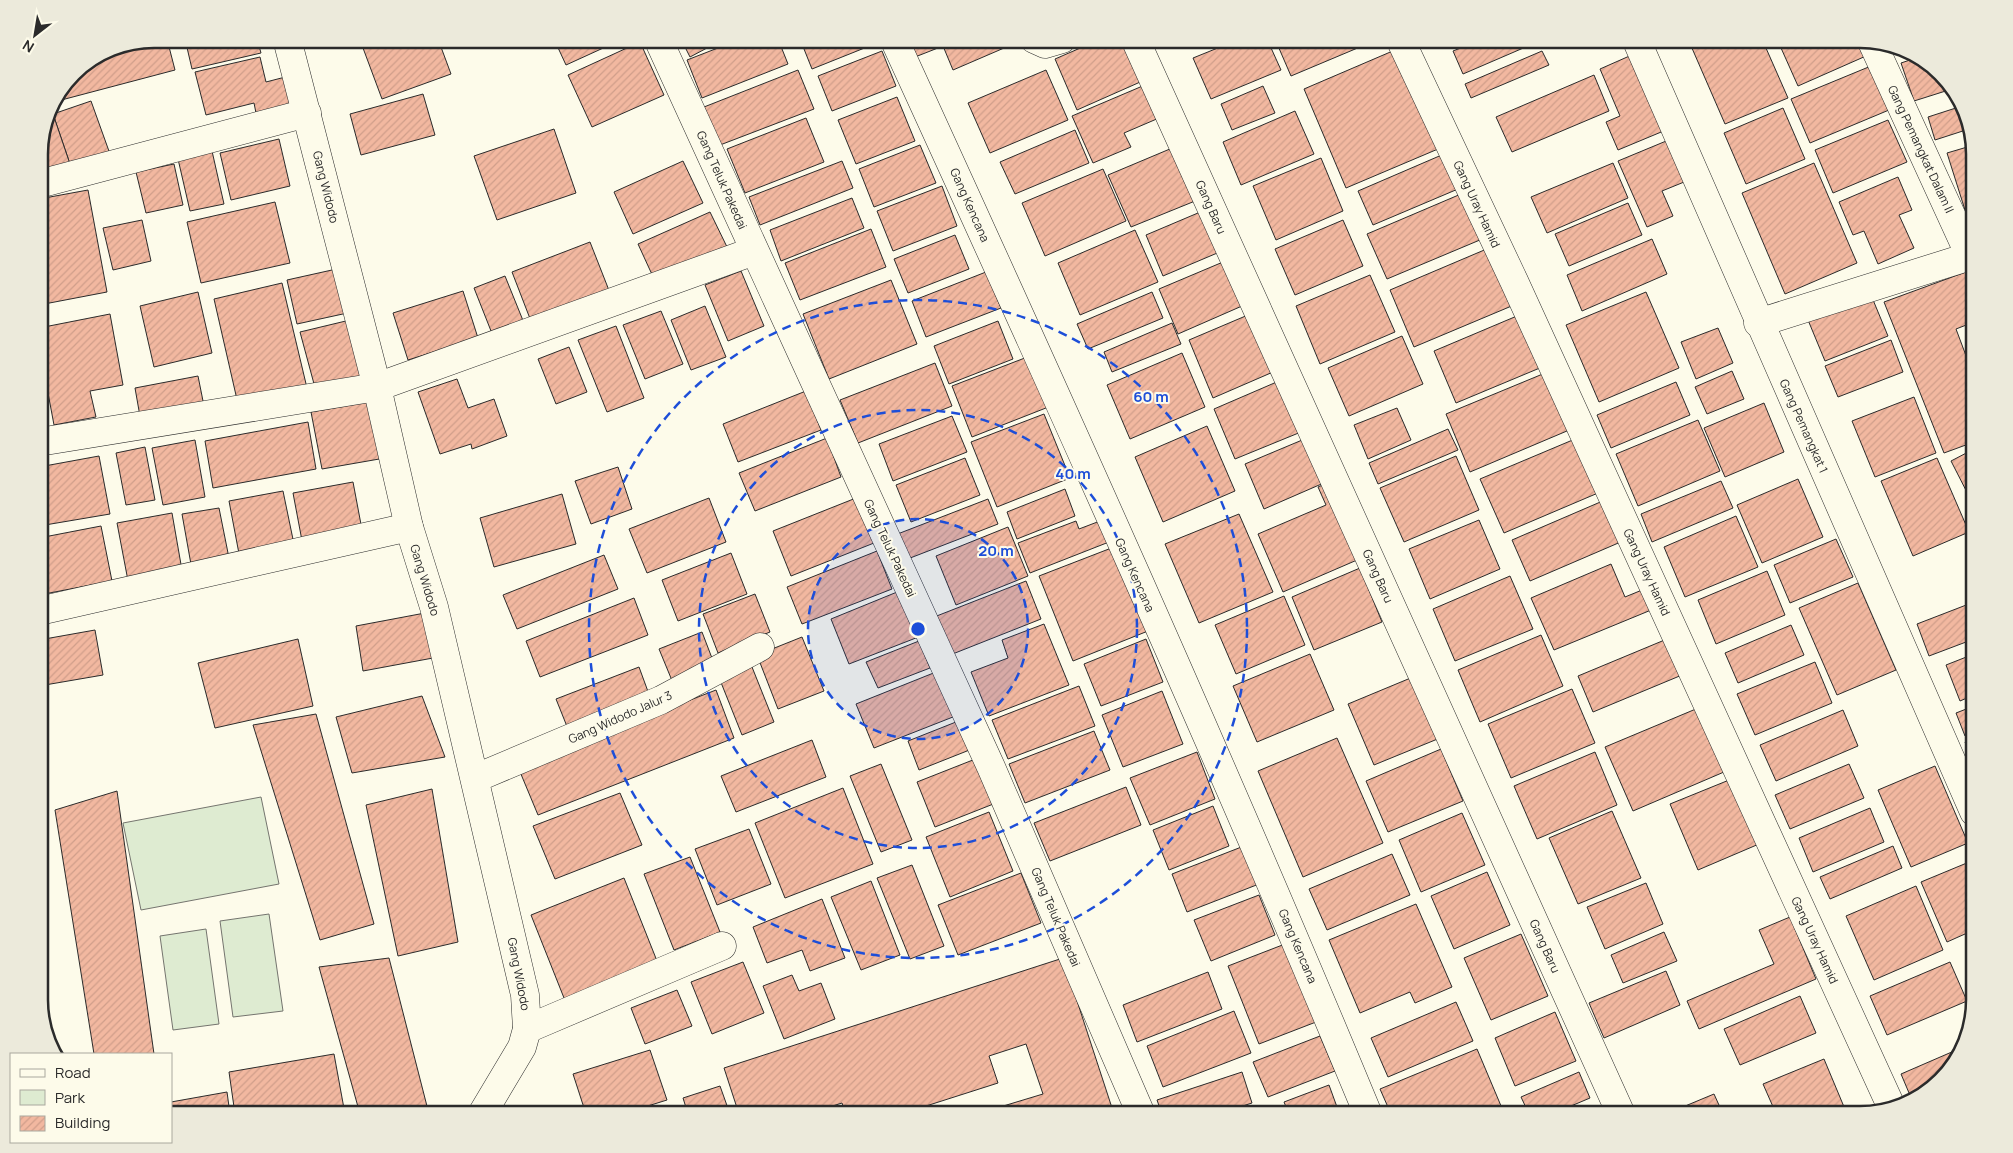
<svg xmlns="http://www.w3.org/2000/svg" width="2013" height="1153" viewBox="0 0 2013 1153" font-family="Manrope,sans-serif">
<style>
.green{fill:#deebd1;stroke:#74746e}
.building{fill:url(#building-hatch);stroke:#2b2b2b}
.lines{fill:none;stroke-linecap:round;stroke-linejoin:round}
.minor-casing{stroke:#2b2b2b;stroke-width:29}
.minor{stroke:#fdfbea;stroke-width:28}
.ring{fill:none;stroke:#1d4ed8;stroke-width:2.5;stroke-dasharray:9 6}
.labels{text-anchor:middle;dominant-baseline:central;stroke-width:4;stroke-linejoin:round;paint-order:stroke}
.street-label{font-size:12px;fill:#2b2b2b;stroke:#fdfbea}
.rim{fill:none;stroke:#2b2b2b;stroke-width:2.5}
.centre{fill:#1d4ed8;stroke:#fdfbea;stroke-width:2.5}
.ring-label{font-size:15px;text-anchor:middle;font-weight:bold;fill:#1d4ed8;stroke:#fdfbea;stroke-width:4;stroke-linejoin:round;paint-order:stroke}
</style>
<defs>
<pattern id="building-hatch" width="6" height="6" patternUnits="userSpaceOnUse" patternTransform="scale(1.25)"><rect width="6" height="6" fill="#f2b8a0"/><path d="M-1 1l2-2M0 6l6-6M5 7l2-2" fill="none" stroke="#d09e8a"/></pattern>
</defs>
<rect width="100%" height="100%" fill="#fdfbea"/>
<g class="green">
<polygon points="261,797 279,884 141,910 123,823"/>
<polygon points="269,914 283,1011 233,1017 220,921"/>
<polygon points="206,929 219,1024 173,1030 160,936"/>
</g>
<g class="building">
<polygon points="153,39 167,39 175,70 50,103 73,72 110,47"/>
<polygon points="185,39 257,39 261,53 192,69"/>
<polygon points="388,39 438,39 451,74 382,99 363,48"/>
<polygon points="554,39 623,39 566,65"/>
<polygon points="681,39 724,39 690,57"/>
<polygon points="741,39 778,39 788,64 702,98 687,60"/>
<polygon points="800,39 876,39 877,43 812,69"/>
<polygon points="907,39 1025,39 953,70 943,46 915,57"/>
<polygon points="1101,39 1129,39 1147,79 1077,110 1055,59"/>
<polygon points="1192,39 1213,39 1195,46"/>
<polygon points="1240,39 1267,39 1281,70 1211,99 1193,58"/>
<polygon points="1275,39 1379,39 1291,76"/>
<polygon points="1448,39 1472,39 1452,47"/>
<polygon points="1483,39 1525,39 1528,46 1463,74 1453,51"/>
<polygon points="1688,39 1762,39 1788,98 1725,124"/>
<polygon points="1777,39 1858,39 1866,56 1798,86"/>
<polygon points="640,42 664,95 592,127 568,75"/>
<polygon points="1395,50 1438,149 1346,188 1304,89"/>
<polygon points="882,51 896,86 832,111 818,76"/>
<polygon points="1542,51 1549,65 1471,98 1465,84"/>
<polygon points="1634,54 1666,130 1618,150 1606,122 1620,116 1600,69"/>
<polygon points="260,57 266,82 293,75 301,108 257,118 254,103 206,115 195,72"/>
<polygon points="1919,57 1952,89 1914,101 1901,63"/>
<polygon points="1871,66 1889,110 1810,143 1791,99"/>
<polygon points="798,70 814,109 720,145 704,107"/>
<polygon points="1046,70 1068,120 990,153 968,103"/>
<polygon points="1594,75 1609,111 1512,152 1496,117"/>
<polygon points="1152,82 1166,115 1124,133 1131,147 1093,163 1072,116"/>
<polygon points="1263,86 1275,113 1232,130 1221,104"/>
<polygon points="423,94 435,135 361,155 350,114"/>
<polygon points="897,97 915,141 856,164 838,120"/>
<polygon points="91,101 110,154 71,167 53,114"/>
<polygon points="1962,106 1969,129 1935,140 1928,117"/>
<polygon points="1783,108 1805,159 1746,184 1724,133"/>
<polygon points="1295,111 1314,154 1241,185 1223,142"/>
<polygon points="53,114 71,167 39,178 39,146 47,116"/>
<polygon points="806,118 824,162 745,193 727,149"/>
<polygon points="1888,120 1907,162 1833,193 1815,150"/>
<polygon points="554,129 576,193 497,220 474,156"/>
<polygon points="1075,130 1089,163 1015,194 1000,162"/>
<polygon points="279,139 290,186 231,200 220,153"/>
<polygon points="1671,139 1689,180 1662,191 1673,216 1647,227 1618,161"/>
<polygon points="920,145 936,183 874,207 859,169"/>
<polygon points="1974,145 1974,228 1971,229 1947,153"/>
<polygon points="1177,146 1200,199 1131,227 1108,175"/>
<polygon points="212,151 224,204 190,211 178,159"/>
<polygon points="1444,154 1458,189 1373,225 1358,191"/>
<polygon points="1321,158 1343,211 1276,240 1253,186"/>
<polygon points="683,161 703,203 633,234 614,192"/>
<polygon points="842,161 853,188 760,225 749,197"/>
<polygon points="1613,163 1628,198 1547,233 1531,197"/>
<polygon points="1814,163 1857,263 1785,294 1742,193"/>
<polygon points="174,164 183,205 146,213 136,172"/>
<polygon points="1103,169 1126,221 1045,256 1022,203"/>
<polygon points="1898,177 1912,210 1899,215 1914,248 1878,264 1864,231 1853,235 1839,202"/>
<polygon points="942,186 957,226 893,251 877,211"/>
<polygon points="88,190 107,292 39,305 39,199"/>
<polygon points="1468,191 1487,237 1387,279 1367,234"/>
<polygon points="852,198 864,228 781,261 770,230"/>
<polygon points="275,202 290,263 201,283 187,222"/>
<polygon points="1628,203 1642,235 1569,266 1555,234"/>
<polygon points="1205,210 1222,251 1163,276 1146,235"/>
<polygon points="710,212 728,249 655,281 638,244"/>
<polygon points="142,220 151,261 113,270 103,228"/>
<polygon points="1343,220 1363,266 1295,295 1275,249"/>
<polygon points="871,229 886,267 800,300 785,263"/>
<polygon points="1135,230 1158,282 1080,315 1058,263"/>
<polygon points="955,235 969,269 908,293 894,259"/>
<polygon points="1652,239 1667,274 1582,311 1567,275"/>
<polygon points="590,242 612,298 534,329 512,272"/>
<polygon points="1489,248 1514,305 1414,347 1390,290"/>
<polygon points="1223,262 1242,306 1178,334 1159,289"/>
<polygon points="341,268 352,312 297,324 287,280"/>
<polygon points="1974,269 1974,322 1956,329 1974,377 1974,442 1944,453 1884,302"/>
<polygon points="741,271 764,326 728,341 705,285"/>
<polygon points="986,272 1001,308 926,337 912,301"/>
<polygon points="1370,275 1395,332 1320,364 1296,306"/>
<polygon points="505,276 524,323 493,336 474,288"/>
<polygon points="891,280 917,344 829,379 803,314"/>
<polygon points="282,283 307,388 238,404 214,299"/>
<polygon points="463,291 478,338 408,360 393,313"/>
<polygon points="198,292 212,353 154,367 140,306"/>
<polygon points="1152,292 1163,318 1088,349 1077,324"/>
<polygon points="1646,292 1679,368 1599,402 1566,325"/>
<polygon points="1871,295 1888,336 1825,361 1808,320"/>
<polygon points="705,306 726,357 691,370 671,320"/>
<polygon points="661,311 683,364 645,379 623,325"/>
<polygon points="1255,312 1280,369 1213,398 1189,340"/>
<polygon points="1524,313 1547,365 1456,403 1434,351"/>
<polygon points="110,314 123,385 90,391 96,417 54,425 39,345 39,328"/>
<polygon points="350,320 367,382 317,395 300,332"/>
<polygon points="998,321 1013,359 949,384 934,346"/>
<polygon points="1172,323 1181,344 1112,372 1104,352"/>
<polygon points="616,326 644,398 607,412 578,340"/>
<polygon points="1718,328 1733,363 1696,379 1681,342"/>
<polygon points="1402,336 1423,384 1349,416 1328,368"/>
<polygon points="1891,340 1903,372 1838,397 1825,366"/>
<polygon points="569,347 587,392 556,404 538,359"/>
<polygon points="1182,353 1205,407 1130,439 1107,385"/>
<polygon points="1030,356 1051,406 972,437 952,386"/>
<polygon points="935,363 952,406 858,443 840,400"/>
<polygon points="1550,371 1574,428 1470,472 1446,414"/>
<polygon points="1732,371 1744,399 1707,414 1695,387"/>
<polygon points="198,376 205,411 141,422 135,388"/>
<polygon points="457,379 468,408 494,399 507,436 472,449 471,444 440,454 418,392"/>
<polygon points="1279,381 1301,432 1235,459 1214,409"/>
<polygon points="1676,382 1690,415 1611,448 1597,415"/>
<polygon points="39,387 45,422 39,423"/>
<polygon points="806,391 821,430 738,462 723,424"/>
<polygon points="1914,397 1936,453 1875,477 1852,421"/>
<polygon points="374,401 385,458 322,469 311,412"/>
<polygon points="1764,403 1784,452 1725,477 1704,428"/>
<polygon points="1397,408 1411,440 1368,459 1354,425"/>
<polygon points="1044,414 1070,478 997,507 971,442"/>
<polygon points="952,416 967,452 893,481 879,444"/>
<polygon points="1698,420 1720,471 1638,506 1616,454"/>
<polygon points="308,422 316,469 213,488 205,441"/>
<polygon points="1207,426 1235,491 1163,522 1135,457"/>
<polygon points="1448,429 1458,450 1378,484 1369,463"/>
<polygon points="827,438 841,477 755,511 739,473"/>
<polygon points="1307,438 1326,482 1264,509 1245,464"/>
<polygon points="1575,439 1598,493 1504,533 1480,479"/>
<polygon points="195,440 205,497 163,505 152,448"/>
<polygon points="145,447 155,500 126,505 116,453"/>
<polygon points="1974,449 1974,506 1951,461"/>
<polygon points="99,456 110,514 39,526 39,467"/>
<polygon points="1456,456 1479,510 1404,542 1380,488"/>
<polygon points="965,458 980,495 911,522 896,485"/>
<polygon points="1937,458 1969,532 1913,556 1881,481"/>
<polygon points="618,467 632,509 591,524 575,481"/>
<polygon points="1798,479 1823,537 1762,563 1737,505"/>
<polygon points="1331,481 1364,557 1283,592 1258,534 1326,505 1318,487"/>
<polygon points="1721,481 1733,508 1652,542 1641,514"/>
<polygon points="353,482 363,535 303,546 293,493"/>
<polygon points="1065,489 1075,516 1017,539 1007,512"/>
<polygon points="283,491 295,549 240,559 229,501"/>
<polygon points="562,494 576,544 494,567 480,518"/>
<polygon points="709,498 726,542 647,573 629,529"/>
<polygon points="856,498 874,543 791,576 773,531"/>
<polygon points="988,499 998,524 905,560 895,535"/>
<polygon points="1605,500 1623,541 1530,581 1512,540"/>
<polygon points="219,508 230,563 192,570 182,514"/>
<polygon points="172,513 183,576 129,586 117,523"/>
<polygon points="1239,514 1273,592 1199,623 1165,544"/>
<polygon points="1736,516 1758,567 1685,597 1664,547"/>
<polygon points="1479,520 1500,569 1430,599 1409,549"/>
<polygon points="1076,521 1079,529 1100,521 1109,542 1030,573 1018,543"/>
<polygon points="101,526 112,581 39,595 39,538"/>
<polygon points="1008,527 1028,576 956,605 936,556"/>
<polygon points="1836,539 1853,577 1790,603 1774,565"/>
<polygon points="1114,547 1148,631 1073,661 1039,576"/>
<polygon points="877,551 892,589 802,624 787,587"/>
<polygon points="731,553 747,594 678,621 662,580"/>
<polygon points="604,555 618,589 517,629 503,595"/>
<polygon points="1611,564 1625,597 1647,588 1656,608 1554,650 1531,598"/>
<polygon points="1360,568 1382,622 1314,650 1292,597"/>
<polygon points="1767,571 1785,615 1716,644 1698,600"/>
<polygon points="1510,576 1533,629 1455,661 1433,609"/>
<polygon points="1026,581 1041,619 945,657 929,619"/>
<polygon points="1858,583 1896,670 1837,695 1799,608"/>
<polygon points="902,590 921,636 849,664 831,619"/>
<polygon points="755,594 770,632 718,653 703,614"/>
<polygon points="1284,596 1305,645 1236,674 1215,625"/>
<polygon points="634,598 648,635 540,677 526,641"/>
<polygon points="1974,602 1974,639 1929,656 1917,624"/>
<polygon points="425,613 433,658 363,671 356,626"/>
<polygon points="1044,624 1069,685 989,716 971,672 1008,658 1002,640"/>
<polygon points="1791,625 1804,655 1738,683 1725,653"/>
<polygon points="95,630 103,675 39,686 39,640"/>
<polygon points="702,632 715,666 673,683 659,649"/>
<polygon points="1541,635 1563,686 1480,722 1458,670"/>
<polygon points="802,637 824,691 778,709 757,655"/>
<polygon points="298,639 313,706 215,728 198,663"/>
<polygon points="1146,639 1163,682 1101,706 1084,664"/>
<polygon points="1667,639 1682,675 1593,712 1578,676"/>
<polygon points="919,641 930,668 878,688 866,662"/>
<polygon points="1310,654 1334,710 1257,742 1233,686"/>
<polygon points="1974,654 1974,695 1960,701 1946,665"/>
<polygon points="1815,662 1832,703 1755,735 1737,694"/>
<polygon points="639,667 650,697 568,729 556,699"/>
<polygon points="752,667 774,722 742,735 720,680"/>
<polygon points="941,670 958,715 874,748 856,704"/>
<polygon points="1413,677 1440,738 1374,765 1348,704"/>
<polygon points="1079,686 1095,726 1008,759 992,720"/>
<polygon points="1572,689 1595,743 1511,778 1488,724"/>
<polygon points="716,690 734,738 538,815 518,767"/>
<polygon points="1162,691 1183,744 1123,767 1102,715"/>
<polygon points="422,696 445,757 352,773 336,717"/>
<polygon points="1703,706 1731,769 1633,811 1605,747"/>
<polygon points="1974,706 1974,733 1965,736 1956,713"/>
<polygon points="1843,710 1858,746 1776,781 1760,745"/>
<polygon points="316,714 374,924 320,940 253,725"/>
<polygon points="961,720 972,749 919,770 908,741"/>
<polygon points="1094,731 1110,770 1025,803 1009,764"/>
<polygon points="1337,738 1383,843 1303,877 1258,771"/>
<polygon points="1974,738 1974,766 1965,742"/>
<polygon points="812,740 826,777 736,812 721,776"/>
<polygon points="1441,749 1463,801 1388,832 1366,781"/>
<polygon points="1197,752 1215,799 1150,825 1130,778"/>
<polygon points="1595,752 1617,805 1537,839 1514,786"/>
<polygon points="983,756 1001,801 935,827 917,782"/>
<polygon points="881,764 912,840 881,852 850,776"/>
<polygon points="1849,764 1864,798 1790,829 1775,795"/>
<polygon points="1935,766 1968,843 1911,867 1878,790"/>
<polygon points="1739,776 1766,841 1698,870 1670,804"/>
<polygon points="1126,787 1141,825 1050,861 1034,823"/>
<polygon points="843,788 873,864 785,898 755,823"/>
<polygon points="432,789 458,942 398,956 366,805"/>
<polygon points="117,791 154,1054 94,1054 55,810"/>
<polygon points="620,793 642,845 555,879 533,826"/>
<polygon points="1213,806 1229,846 1169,870 1153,830"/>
<polygon points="1870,808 1884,842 1813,872 1799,838"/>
<polygon points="1612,811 1641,878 1578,904 1549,838"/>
<polygon points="989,812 1013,871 950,897 926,837"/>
<polygon points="1462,813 1485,865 1421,892 1399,840"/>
<polygon points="749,829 771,884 717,905 695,849"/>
<polygon points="1244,846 1259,884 1187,912 1172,874"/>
<polygon points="1893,846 1902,868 1830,899 1820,877"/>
<polygon points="1392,854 1410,895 1327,930 1309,889"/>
<polygon points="690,857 720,932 674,950 644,874"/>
<polygon points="1974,860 1974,930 1947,942 1921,882"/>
<polygon points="912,865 944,946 910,959 877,878"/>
<polygon points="1487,872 1510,925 1454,949 1431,896"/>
<polygon points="1021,873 1041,923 958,955 938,905"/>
<polygon points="624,878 659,966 566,1003 531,915"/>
<polygon points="871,881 900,955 861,970 831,897"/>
<polygon points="1646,883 1663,924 1605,949 1587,907"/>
<polygon points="1916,886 1943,950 1874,980 1846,916"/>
<polygon points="1259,895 1275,935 1211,961 1194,920"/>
<polygon points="822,899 845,958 810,971 802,950 767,963 753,927"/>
<polygon points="1416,904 1452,987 1415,1003 1410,992 1360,1013 1329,940"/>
<polygon points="1790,917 1816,979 1699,1029 1687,1001 1774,964 1759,930"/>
<polygon points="1664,932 1677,961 1623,983 1611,955"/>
<polygon points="1521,934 1548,996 1491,1020 1464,958"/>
<polygon points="1285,944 1316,1022 1259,1044 1228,966"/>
<polygon points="389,958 429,1114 360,1114 319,967"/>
<polygon points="1063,958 1114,1114 1002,1114 1000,1107 1043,1094 1026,1044 989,1056 998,1083 901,1114 846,1114 842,1103 807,1114 739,1114 724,1068"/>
<polygon points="743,962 764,1013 712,1034 691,982"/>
<polygon points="1950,962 1967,1001 1887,1035 1870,996"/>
<polygon points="1666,971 1680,1005 1604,1038 1589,1003"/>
<polygon points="1208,972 1222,1009 1137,1042 1123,1005"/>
<polygon points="792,975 799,991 821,983 835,1019 784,1039 763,986"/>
<polygon points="677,990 692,1026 645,1044 631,1008"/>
<polygon points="1800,996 1816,1033 1740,1065 1724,1029"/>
<polygon points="1456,1002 1473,1041 1388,1077 1371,1038"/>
<polygon points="1234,1011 1251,1053 1163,1087 1147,1046"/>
<polygon points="1555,1012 1576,1061 1515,1086 1495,1038"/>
<polygon points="1320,1036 1335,1071 1268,1097 1253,1062"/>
<polygon points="1961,1048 1959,1057 1917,1099 1912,1100 1901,1074"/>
<polygon points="1477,1049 1504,1113 1391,1114 1380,1089"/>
<polygon points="650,1050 667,1100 622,1114 586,1114 573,1074"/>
<polygon points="334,1054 345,1114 235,1114 229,1072"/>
<polygon points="1824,1059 1847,1114 1762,1114 1774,1109 1763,1084"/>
<polygon points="1242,1072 1252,1103 1217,1114 1162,1114 1157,1100"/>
<polygon points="1579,1072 1590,1098 1552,1114 1529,1114 1521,1097"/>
<polygon points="1329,1085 1337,1107 1319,1114 1289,1114 1284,1102"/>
<polygon points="720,1086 730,1114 688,1114 683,1098"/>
<polygon points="227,1092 230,1114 171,1114 171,1102"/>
<polygon points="1714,1094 1723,1114 1666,1114"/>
<polygon points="1271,1106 1274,1114 1244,1114"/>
<polygon points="673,1107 675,1114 651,1114"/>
<polygon points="1353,1107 1355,1114 1335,1114"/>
</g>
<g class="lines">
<defs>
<g id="minor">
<polyline points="287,39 377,387 409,527 434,607 525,995 527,1029 522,1047 482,1114"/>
<polyline points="658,39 991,767 1141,1114"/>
<path d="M894,39C1057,395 1218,752 1368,1114"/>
<polyline points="1034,39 1045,44 1062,39"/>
<polyline points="1135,39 1621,1114"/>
<polyline points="1400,39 1514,281 1891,1106"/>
<polyline points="1636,39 1974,812"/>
<polyline points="1872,42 1970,256"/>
<polyline points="39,184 307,113"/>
<polyline points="1758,323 1974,255"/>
<polyline points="39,442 377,387 754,251"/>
<polyline points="39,611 409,527"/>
<polyline points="476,778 661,700 760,647"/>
<polyline points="527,1029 722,946"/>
</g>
</defs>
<use href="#minor" class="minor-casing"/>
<use href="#minor" class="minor"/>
</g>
<circle cx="918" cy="629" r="110" fill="#1d4ed8" fill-opacity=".12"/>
<g class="ring">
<circle cx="918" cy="629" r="110"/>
<circle cx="918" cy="629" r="219"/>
<circle cx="918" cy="629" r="329"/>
</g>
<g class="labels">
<g class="street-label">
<text transform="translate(1921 149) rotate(65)">Gang Pemangkat Dalam II</text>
<text transform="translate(722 180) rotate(66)">Gang Teluk Pakedai</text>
<text transform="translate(326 187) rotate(76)">Gang Widodo</text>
<text transform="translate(1477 204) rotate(65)">Gang Uray Hamid</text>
<text transform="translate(970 205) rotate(66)">Gang Kencana</text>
<text transform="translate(1211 207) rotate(66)">Gang Baru</text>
<text transform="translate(1804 426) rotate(66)">Gang Pemangkat 1</text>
<text transform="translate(890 548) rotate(65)">Gang Teluk Pakedai</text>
<text transform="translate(1647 572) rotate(65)">Gang Uray Hamid</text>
<text transform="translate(1135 575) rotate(66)">Gang Kencana</text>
<text transform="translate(1378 576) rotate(66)">Gang Baru</text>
<text transform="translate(425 580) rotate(73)">Gang Widodo</text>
<text transform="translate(620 717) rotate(-24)">Gang Widodo Jalur 3</text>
<text transform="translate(1056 917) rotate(67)">Gang Teluk Pakedai</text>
<text transform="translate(1815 940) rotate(65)">Gang Uray Hamid</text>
<text transform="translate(1298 946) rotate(67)">Gang Kencana</text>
<text transform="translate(1545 946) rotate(66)">Gang Baru</text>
<text transform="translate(519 974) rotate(79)">Gang Widodo</text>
</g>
</g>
<path d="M0 0H2013V1153H0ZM154 48H1860A106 106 0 0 1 1966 154V1000A106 106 0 0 1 1860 1106H154A106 106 0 0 1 48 1000V154A106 106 0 0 1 154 48Z" fill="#eceadb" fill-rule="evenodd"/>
<path class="rim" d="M154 48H1860A106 106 0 0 1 1966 154V1000A106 106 0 0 1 1860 1106H154A106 106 0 0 1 48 1000V154A106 106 0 0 1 154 48Z"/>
<circle cx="918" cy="629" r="8" class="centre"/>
<g class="ring-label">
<text x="1151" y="402">60 m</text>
<text x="1073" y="479">40 m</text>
<text x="996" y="556">20 m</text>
</g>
<rect x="10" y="1053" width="162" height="90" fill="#fdfbea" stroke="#a9a89e"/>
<rect x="20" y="1069" width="25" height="8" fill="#fdfbea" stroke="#a9a89e"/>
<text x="55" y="1078" font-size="15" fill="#2b2b2b">Road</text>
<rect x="20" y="1090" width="25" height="15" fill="#deebd1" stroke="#a9a89e"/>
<text x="55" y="1103" font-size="15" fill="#2b2b2b">Park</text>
<rect x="20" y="1116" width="25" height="15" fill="url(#building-hatch)" stroke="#a9a89e"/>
<text x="55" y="1128" font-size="15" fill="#2b2b2b">Building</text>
<g transform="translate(35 35) rotate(211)" stroke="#fdfbea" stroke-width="4" paint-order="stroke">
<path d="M0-4L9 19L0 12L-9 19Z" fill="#2b2b2b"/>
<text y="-8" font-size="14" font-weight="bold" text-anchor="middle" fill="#2b2b2b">N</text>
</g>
</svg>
